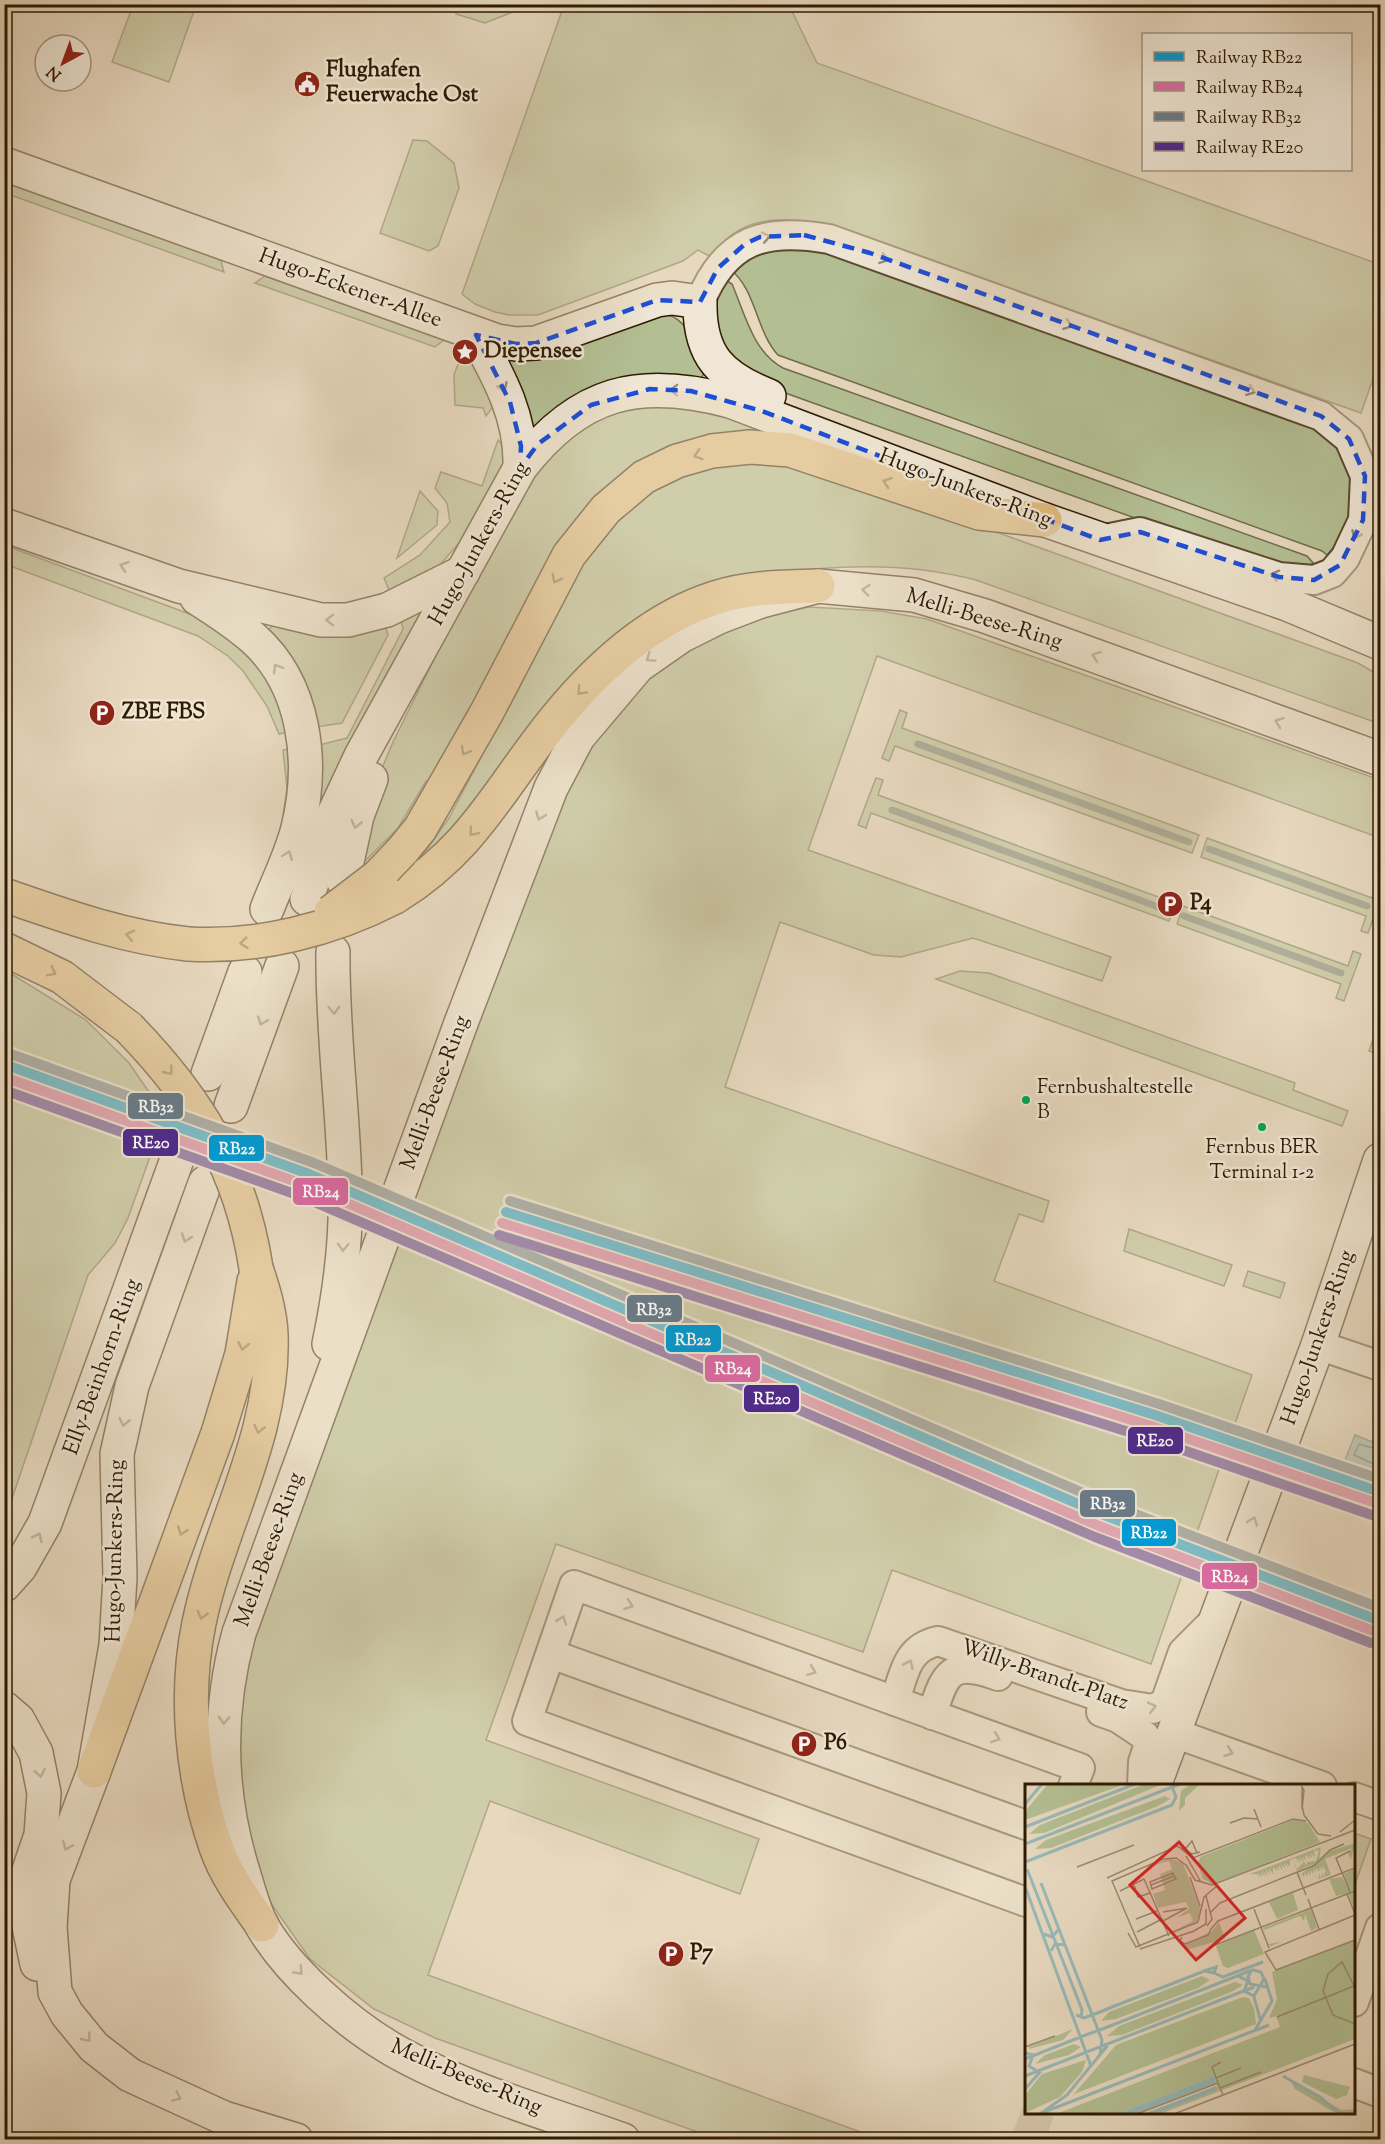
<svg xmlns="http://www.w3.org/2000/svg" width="1385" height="2144" viewBox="0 0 1385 2144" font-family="'Sorts Mill Goudy',serif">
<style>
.green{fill:#b3bf93;stroke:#706c4a;stroke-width:1.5}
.water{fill:#98b9b7;stroke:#6e796e;stroke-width:1.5}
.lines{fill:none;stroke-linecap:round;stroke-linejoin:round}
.shore{stroke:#636a5c;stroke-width:1.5}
.stream{stroke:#6e796e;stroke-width:7}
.secondary-tunnel{stroke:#c2b298;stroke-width:33;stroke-dasharray:33 16;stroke-linecap:butt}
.street-casing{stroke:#5c4a30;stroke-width:32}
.secondary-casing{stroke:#2e1a00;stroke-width:36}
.highway-casing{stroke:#2e1a00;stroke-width:36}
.street{stroke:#efe6d5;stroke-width:28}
.secondary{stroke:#efe6d5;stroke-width:33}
.highway{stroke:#e4bc7f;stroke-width:33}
.highway-bridge-casing{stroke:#2e1a00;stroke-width:36;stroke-linecap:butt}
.highway-bridge{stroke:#e4bc7f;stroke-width:33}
.rail-1-casing{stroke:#efe6d5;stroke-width:15}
.rail-2-casing{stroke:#efe6d5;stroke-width:15}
.rail-3-casing{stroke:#efe6d5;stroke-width:15}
.rail-4-casing{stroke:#efe6d5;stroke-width:15}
.rail-1{stroke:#009bd5;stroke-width:10}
.rail-2{stroke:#da6ba2;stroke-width:10}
.rail-3{stroke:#697c8a;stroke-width:10}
.rail-4{stroke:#4e2a8e;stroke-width:10}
.oneway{stroke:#988a75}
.oneway2{stroke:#896b40}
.marked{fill:none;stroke:#1d4ed8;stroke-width:4.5;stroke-dasharray:12 8;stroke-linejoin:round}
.bus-dot{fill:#00a651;stroke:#efe6d5;stroke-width:2}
.labels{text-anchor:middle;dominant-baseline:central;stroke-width:5;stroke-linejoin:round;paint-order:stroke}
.bus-label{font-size:20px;fill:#2e1a00;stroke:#efe6d5;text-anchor:start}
.poi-label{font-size:22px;font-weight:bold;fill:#2e1a00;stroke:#efe6d5;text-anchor:start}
.street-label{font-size:22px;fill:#2e1a00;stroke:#efe6d5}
.inset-river{fill:none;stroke:#98b9b7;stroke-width:3}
.inset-road{fill:none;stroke:#9d8c72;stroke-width:1.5}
.view{fill:#d62828;fill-opacity:0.15;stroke:#d62828;stroke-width:3}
.inset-edge{fill:none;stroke:#2e1a00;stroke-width:3}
.line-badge{stroke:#efe6d5;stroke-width:2}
.badge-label{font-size:16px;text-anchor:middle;font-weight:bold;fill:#fff}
</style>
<rect width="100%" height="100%" fill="#e7d8be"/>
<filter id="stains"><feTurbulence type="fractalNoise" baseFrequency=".00333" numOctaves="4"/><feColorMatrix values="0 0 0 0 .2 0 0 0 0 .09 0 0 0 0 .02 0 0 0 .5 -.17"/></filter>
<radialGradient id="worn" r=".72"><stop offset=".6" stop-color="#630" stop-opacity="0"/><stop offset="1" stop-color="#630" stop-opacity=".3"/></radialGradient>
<g class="green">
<polygon points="133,5 196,5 169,82 112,62"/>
<polygon points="460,5 460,4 522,5 518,10 485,23 456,14"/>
<path d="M564,5H789L817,63L1373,262L1380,278V359L1361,413L857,235C818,222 766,208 730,236C723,242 717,250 711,257L698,250L683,261L538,315H509L495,312L475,304L462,294Z"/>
<polygon points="413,140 427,141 454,163 459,188 438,246 429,251 380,233"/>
<polygon points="4,177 219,253 224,272 5,193"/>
<path d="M784,245L833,253L1325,432C1362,470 1362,516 1327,555L1322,551L778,355C756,331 756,290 731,270L746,256Z"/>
<polygon points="271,272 449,336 435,347 255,283"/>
<path d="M724,279L732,284C745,314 753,352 783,368L1307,556L1314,564L1298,566L1244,557L763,385L722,349L714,309Z"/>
<path d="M665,314C690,319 696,349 705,371L701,379L675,375L531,432L506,365L509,360Z"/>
<polygon points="465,345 495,404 486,416 483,408 455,405 454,375"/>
<polygon points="661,400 782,432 648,460 433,783 426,781 398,828 363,863 378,778 393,742 484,559 535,469 585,422"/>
<polygon points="498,440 505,447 504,467 468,533 429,577 392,597 384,578 420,555 450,522 447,503 435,488 441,472 482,486"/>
<path d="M755,460L836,474L1358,663L1380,676V724L976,580C903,561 829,565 755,576L404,875L428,848L449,818L596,538L648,491L680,475L715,464Z"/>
<polygon points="420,491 438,511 437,525 397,558"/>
<polygon points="4,545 211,622 236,639 269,679 290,731 279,734 267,706 243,671 228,656 198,636 5,564"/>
<polygon points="429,603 296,897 288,899 319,745 347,738 403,629 400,617"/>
<polygon points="809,607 881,611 927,619 1380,780 1380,838 877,656 808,850 1111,957 1102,981 973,938 901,957 874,955 780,922 725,1087 1049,1201 1043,1222 1019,1214 994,1281 1252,1375 1151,1664 892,1570 863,1652 556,1544 486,1740 759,1839 740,1894 490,1801 428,1975 880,2139 717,2139 435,2038 374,2009 310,1959 268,1899 242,1841 235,1683 561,792 585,743 641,681 702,638 755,618"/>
<polygon points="384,622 388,635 342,723 316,727 266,632 276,623"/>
<polygon points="900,710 907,713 902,728 1199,835 1192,853 895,746 889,761 882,758"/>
<polygon points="293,748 293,780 281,830 287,788 283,750"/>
<polygon points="876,778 883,780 878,795 1175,903 1169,921 871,813 866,828 858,825"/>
<polygon points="1207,838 1372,898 1377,884 1380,885 1380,899 1368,933 1361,931 1366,916 1201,857"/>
<polygon points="1183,906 1348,966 1353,951 1361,954 1344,1001 1336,998 1341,984 1177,924"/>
<polygon points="5,970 86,1020 129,1063 165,1115 128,1218 115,1243 88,1275 5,1519"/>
<polygon points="960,971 989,973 1295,1083 1293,1090 1348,1111 1342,1126 936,979"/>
<polygon points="1380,1019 1380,1050 1378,1054 1369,1051"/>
<polygon points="1129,1229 1232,1265 1224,1286 1124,1251"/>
<polygon points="1248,1271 1285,1283 1280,1298 1243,1286"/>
<polygon points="1354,1833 1371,1839 1354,1887"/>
</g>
<polygon class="water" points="1355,1435 1380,1445 1380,1473 1345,1460"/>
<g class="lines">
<polyline class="shore" points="1380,1450 1359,1444 1354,1455 1380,1467"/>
<g class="stream">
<polyline points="918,744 1189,842"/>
<polyline points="892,810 1164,909"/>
<polyline points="1209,849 1367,906"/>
<polyline points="1184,916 1341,973"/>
</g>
<polyline class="secondary-tunnel" points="1028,2140 1038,2112"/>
<defs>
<g id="street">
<path d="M700,302C726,238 766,228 829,239L1321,416L1349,439L1365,476L1363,520L1345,558L1332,573L1314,580L1279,577L1140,532L1100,540"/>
<polyline points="1318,1345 1380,1366"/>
<polyline points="551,1654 1026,1825"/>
<path d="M895,1701C904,1674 906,1648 938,1641L1121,1704L1153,1709L1165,1703L1183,1652L1216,1619"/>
<polyline points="1101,1712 1118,1718 1145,1736 1148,1747 1143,1762 1142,1786"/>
<path d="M932,1715C945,1672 951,1659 998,1676"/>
<polyline points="1174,1733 1322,1786"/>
<polyline points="1354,1797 1380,1806"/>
<polyline points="1026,1902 527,1721 574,1585 1080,1768 1073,1786"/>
<polyline points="1354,2002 1380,1928"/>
<polyline points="1354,2083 1380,2093"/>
</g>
<g id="secondary">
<path d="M4,164L497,341L516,344L536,343L657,300L672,298L700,302C699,356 721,377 769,396"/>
<path d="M476,335C499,377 522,418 520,468"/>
<polyline points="4,525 179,586 321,620 348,620 387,610 463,572"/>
<path d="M197,598C216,610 236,623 253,638C306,685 314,763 298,828C291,856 277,883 267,909"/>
<polyline points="343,880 357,816 371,779"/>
<path d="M307,899L331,820L361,756L520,468C579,391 639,377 730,401L1045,520L1287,604L1380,643"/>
<polyline points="208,1074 245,972"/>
<polyline points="231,1106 282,966"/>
<polyline points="205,1183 132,1386 117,1454 120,1577 116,1645 94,1771 53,1880 50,1927 55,1992 67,2014 94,2047 130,2075 224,2118 296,2140"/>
<path d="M329,1344C340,1292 347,1238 345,1185C343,1107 332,1030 333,952"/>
<polyline points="4,1585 20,1567 45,1523 184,1140"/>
<polyline points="4,1708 18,1720 36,1753 44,1793 41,1835 28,1873 27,1917 37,1964"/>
<polyline points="1154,1786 1318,1345 1380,1160"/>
<path d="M623,2140C548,2113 458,2088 390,2048C345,2021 289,1972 262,1926C254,1911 249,1891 244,1875C219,1796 217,1713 239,1633L461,1023L551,788L578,737L638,666L681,636L719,617L761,601L818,586L914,595L985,616L1380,759"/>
</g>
<g id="highway">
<polyline points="402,851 420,829 487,712 569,555 606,509 644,477 677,461 712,451 750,447 790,450 979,513 1045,520"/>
<path d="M4,895C65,916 123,937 188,944"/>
<path d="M395,897C476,847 500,786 557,717C598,667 652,618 715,598C748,587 784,587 818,586"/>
<polyline points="4,949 62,977 129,1028"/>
<path d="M256,1268C263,1289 270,1311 271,1334C275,1436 219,1526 199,1623C184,1696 192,1778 216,1847C226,1876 245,1901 262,1925"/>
<polyline points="94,1771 218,1433 242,1354 254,1281"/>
</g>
</defs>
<use href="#street" class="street-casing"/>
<use href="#secondary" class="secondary-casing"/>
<use href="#highway" class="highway-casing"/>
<use href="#street" class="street"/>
<use href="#secondary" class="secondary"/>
<use href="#highway" class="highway"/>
<defs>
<g id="highway-bridge">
<polyline points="331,912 378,876 402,851"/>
<path d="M188,944C259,948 331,930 395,897"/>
<path d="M129,1028C198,1099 241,1169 256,1268"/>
</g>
</defs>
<use href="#highway-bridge" class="highway-bridge-casing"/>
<use href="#highway-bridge" class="highway-bridge"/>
<defs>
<g id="rail-1">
<polyline points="4,1064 309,1174 1104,1515 1380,1621"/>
<polyline points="506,1212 1155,1415 1380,1492"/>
</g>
<g id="rail-2">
<polyline points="4,1077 305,1185 1099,1526 1376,1632"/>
<polyline points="502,1223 1151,1426 1376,1503"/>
</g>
<g id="rail-3">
<polyline points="8,1053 314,1163 1109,1504 1380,1608"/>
<polyline points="510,1201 1159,1404 1380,1479"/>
</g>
<g id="rail-4">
<polyline points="4,1090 300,1196 1095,1537 1371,1643"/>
<polyline points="499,1235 1148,1438 1372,1515"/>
</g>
</defs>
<use href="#rail-1" class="rail-1-casing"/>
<use href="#rail-2" class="rail-2-casing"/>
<use href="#rail-3" class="rail-3-casing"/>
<use href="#rail-4" class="rail-4-casing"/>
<use href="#rail-1" class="rail-1"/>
<use href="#rail-2" class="rail-2"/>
<use href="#rail-3" class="rail-3"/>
<use href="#rail-4" class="rail-4"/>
</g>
<defs><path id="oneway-chevron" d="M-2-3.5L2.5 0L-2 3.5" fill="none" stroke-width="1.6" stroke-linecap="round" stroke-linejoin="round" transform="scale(1.5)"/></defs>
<g class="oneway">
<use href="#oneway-chevron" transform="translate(766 237) rotate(-12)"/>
<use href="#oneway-chevron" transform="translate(884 259) rotate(20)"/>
<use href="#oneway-chevron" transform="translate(1068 325) rotate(20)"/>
<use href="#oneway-chevron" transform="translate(503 387) rotate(66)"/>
<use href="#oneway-chevron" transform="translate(674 390) rotate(-178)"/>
<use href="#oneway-chevron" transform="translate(1251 391) rotate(20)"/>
<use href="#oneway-chevron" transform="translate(1356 535) rotate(114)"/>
<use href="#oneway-chevron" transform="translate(124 566) rotate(-161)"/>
<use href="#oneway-chevron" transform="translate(1275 575) rotate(-166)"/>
<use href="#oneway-chevron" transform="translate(866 590) rotate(-174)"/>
<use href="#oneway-chevron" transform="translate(330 620) rotate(-180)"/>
<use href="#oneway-chevron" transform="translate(1096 656) rotate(-160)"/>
<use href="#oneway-chevron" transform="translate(650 658) rotate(145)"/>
<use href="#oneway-chevron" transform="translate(277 668) rotate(-121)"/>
<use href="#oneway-chevron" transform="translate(1279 722) rotate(-160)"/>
<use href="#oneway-chevron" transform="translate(540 816) rotate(111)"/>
<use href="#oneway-chevron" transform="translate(356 824) rotate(103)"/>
<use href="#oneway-chevron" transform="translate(288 855) rotate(-69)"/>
<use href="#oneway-chevron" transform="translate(334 1010) rotate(87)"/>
<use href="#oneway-chevron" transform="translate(262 1021) rotate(110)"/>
<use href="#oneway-chevron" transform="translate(186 1238) rotate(110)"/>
<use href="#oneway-chevron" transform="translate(343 1247) rotate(92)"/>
<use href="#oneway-chevron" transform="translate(124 1422) rotate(103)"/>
<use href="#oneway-chevron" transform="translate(1253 1521) rotate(-70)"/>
<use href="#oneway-chevron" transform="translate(38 1537) rotate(-64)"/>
<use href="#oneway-chevron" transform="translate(629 1605) rotate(20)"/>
<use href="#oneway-chevron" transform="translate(562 1620) rotate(-71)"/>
<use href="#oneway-chevron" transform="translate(909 1664) rotate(-66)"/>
<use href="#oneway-chevron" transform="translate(812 1671) rotate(20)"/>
<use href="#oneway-chevron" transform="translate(1152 1707) rotate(-13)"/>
<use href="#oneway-chevron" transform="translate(224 1720) rotate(93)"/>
<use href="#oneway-chevron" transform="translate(996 1738) rotate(20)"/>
<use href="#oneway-chevron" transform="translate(1229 1752) rotate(20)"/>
<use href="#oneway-chevron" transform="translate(40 1773) rotate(80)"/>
<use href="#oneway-chevron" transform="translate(67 1846) rotate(112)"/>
<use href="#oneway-chevron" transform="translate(299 1971) rotate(47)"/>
<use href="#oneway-chevron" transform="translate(87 2038) rotate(51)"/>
<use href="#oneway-chevron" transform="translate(177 2097) rotate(24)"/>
</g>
<g class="oneway2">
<use href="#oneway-chevron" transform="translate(698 455) rotate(163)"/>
<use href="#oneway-chevron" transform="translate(887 482) rotate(-161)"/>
<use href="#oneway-chevron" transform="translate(556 579) rotate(117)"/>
<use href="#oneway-chevron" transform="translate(581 691) rotate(133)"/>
<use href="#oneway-chevron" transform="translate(465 751) rotate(120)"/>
<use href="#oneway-chevron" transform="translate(473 832) rotate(130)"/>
<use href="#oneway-chevron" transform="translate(130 935) rotate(-167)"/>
<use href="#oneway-chevron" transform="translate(244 943) rotate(174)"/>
<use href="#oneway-chevron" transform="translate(52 972) rotate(27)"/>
<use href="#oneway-chevron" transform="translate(169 1071) rotate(51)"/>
<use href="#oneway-chevron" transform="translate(243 1346) rotate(101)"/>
<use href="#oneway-chevron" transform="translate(259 1429) rotate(103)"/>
<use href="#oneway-chevron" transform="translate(182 1531) rotate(110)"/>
<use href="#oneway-chevron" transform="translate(202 1615) rotate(105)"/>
</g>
<path d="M0 0H1385V2144H0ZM804,235L870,253L1321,416L1349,439L1365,476L1363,520L1340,565L1314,580L1279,577L1140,532L1100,540L762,411L691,391L650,389L591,405L538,444L520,468L521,446L510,402L476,335L516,344L536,343L657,300L700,302L718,268L745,244L760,237Z" fill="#e7d8be" fill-opacity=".55" fill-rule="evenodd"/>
<path class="marked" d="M804,235L870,253L1321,416L1349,439L1365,476L1363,520L1340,565L1314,580L1279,577L1140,532L1100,540L762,411L691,391L650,389L591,405L538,444L520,468L521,446L510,402L476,335L516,344L536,343L657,300L700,302L718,268L745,244L760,237Z"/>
<defs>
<symbol id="civic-disc" viewBox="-11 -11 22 22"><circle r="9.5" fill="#8f2418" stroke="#efe6d5"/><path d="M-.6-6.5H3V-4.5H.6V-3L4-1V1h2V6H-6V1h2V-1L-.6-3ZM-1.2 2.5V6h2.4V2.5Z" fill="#fff"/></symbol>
<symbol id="sight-disc" viewBox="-11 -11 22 22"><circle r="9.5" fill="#8f2418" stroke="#efe6d5"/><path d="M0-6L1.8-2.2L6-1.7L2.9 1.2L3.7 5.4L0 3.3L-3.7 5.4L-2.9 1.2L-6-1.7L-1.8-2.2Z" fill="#fff"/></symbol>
<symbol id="parking-disc" viewBox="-11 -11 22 22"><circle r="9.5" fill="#8f2418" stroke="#efe6d5"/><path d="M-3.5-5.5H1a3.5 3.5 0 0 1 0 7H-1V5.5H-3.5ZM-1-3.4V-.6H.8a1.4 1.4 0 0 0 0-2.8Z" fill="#fff"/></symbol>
</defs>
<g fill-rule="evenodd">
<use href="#civic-disc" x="292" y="69" width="30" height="30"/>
<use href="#sight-disc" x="450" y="337" width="30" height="30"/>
<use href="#parking-disc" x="87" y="698" width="30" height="30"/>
<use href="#parking-disc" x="1155" y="889" width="30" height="30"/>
<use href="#parking-disc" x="789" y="1729" width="30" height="30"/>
<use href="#parking-disc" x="656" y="1939" width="30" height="30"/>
</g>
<g class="bus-dot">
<circle cx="1026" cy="1100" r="5"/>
<circle cx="1262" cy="1127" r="5"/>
</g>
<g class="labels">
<g class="bus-label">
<text x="1037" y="1088">Fernbushaltestelle<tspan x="1037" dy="25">B</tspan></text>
<text x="1262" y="1148" text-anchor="middle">Fernbus BER<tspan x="1262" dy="25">Terminal 1-2</tspan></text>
</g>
<g class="poi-label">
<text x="326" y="71">Flughafen<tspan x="326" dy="25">Feuerwache Ost</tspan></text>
<text x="484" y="352">Diepensee</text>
<text x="122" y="713">ZBE FBS</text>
<text x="1190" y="904">P4</text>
<text x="824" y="1744">P6</text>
<text x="690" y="1954">P7</text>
</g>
<g class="street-label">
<text transform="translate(350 289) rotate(20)">Hugo-Eckener-Allee</text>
<text transform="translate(965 489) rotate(21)">Hugo-Junkers-Ring</text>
<text transform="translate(480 544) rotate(-61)">Hugo-Junkers-Ring</text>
<text transform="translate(984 620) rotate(17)">Melli-Beese-Ring</text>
<text transform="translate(436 1093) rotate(-70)">Melli-Beese-Ring</text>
<text transform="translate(1319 1338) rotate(-71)">Hugo-Junkers-Ring</text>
<text transform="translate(103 1367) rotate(-70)">Elly-Beinhorn-Ring</text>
<text transform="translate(270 1550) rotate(-70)">Melli-Beese-Ring</text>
<text transform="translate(116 1551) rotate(-89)">Hugo-Junkers-Ring</text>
<text transform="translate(1044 1676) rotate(19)">Willy-Brandt-Platz</text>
<text transform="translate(466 2078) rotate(23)">Melli-Beese-Ring</text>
</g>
</g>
<g transform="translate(1025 1784)">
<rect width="330" height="330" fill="#e7d8be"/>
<path d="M23,0H100L0,36L2,25ZM120,0H138L19,49L4,50L15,41ZM166,0H175L160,14V21L154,27L156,7ZM140,12L145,15L133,22L26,64L10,65L21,56ZM271,35L283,39L295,58L188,100L178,95L173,80L175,73ZM330,59L326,76L323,69L327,64L300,75L306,91L293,95L291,90L294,95V89L296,94L297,88L299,93L300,87L304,91L297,82V87L295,83L294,88L291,84V89L289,85L288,90L286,86L285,92L283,87L282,93L280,88L279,94L277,90L274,92L302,68ZM296,63L294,77L272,87L268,76L272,85L279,78L282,81V78L291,77L294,66L289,67L290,73L286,69L287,74L283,70L285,75L280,71L281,77L277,72L279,78L274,73L276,79L272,74L273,80L271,74L265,76V83L261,78L263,84L259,79L260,85L256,80L257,86L253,81L254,87L250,82L252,88L248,83V90L244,85L245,91L241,86L242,92L238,87L240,93L236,88L237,94L233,89L234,95L232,90H225ZM145,74L158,79L176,126L172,137L143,150L168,137L165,129L151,134L164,125L161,118L133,124L128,110L140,106L135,90L147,85L144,77L118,84ZM330,85V127L323,109L311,112L304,95L317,93L324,107L319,90ZM268,109L273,126L252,135L244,118ZM286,125L292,144L286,147L280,130L279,137L275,132L239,146L244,160L257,158L245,162L238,144ZM194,138L200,155L161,166L159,161L187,147ZM229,146L239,170L203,184L198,182L191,162ZM330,156V255L135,330H131L193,306L189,292L92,330H31L255,243L251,232L244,234L252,215L247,188ZM177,192L185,196L173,204L91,235L76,237L84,228ZM210,198L218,201L206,208L97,251L82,252L94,242ZM218,213L224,214L229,224L231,240L49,310L91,261ZM48,245L38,256L4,265V263ZM49,260L56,263L44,271L10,280L20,271ZM61,276L57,288L35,313L0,329V311L17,290ZM279,291L325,303L322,311L311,315L277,298ZM266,298L317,326L330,325V330H312L270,305Z" fill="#b3bf93"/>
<path d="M189,292L191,299L111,330H92ZM191,302L193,306L131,330H118Z" fill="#98b9b7"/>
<path class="inset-river" d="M0,20L17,0M0,43L110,0M0,60L155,0M0,78L147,21L151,13L146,0M2,85L57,226L56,234M16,99L77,256L75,271M1,105L66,282M19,150L27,153L34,145M26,167L30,160L40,161M226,187L223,193L225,200L242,203M189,189L198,193L238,178M229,213L236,238M51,231L59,234L75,228L87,223L182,186L191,183L189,189L180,187M230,246L247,217L240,195M0,269L8,271L4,282L12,287M0,275L58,252L80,244L184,203L227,186H228L236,188L239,195L229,212L219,207L223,197L213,192M0,292L229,203M258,292L295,313L315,330M0,305L16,287M14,330L244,241M15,330L42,311L83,261"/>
<path class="inset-road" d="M229,25L236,43M277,25L279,6L277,3V22L279,31M279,31L293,50L306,52M205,39L219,34L233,35M315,48L330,36M161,64L167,57L172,69M156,65L168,74L268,35L281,37M325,67L311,74L325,108M161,72L176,98M151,74L161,81L170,96L187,101L330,46M52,83L109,61M272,88L281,111M165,93L175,122M82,94L152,62L167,70L175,68M119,95L144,152M109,101L113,113L125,109M126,101L127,105L151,95L149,92M126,101L125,98L135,94L148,89L149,92M126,101L149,92M95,107L119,95M322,110L330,130M181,112L187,135L182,142M283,115L294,145M229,125L244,164M186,128L195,119L290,81L305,66L319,60M330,131L240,168L251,186L330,156M136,134L138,137L162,124L138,128M111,135L132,127M173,138L179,113L192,102M186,145L193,137L330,84M112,148L135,136M167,148L181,140V125M103,149L111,163L173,138M157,153L155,157L160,160L183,151L186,145M190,161L330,107M115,163L87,97L138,75L152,74M115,165L169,147M330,204L317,178L303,190L298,207L308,231L330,240M252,233L329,202M0,263L30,252M191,294L216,284M193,299L187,283L196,278M195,304L236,288M112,330L193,299L198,311M149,330L330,260"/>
<path class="view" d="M154,58L220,134L171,176L105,101Z"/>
<rect width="330" height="330" class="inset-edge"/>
</g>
<g class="line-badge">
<rect x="127" y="1092" width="57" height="28" rx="6" fill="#697c8a"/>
<rect x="122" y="1128" width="57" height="29" rx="6" fill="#4e2a8e"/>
<rect x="208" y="1134" width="57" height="28" rx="6" fill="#009bd5"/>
<rect x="292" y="1177" width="57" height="29" rx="6" fill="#da6ba2"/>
<rect x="626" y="1294" width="57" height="29" rx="6" fill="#697c8a"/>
<rect x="665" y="1324" width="57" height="29" rx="6" fill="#009bd5"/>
<rect x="704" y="1354" width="57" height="29" rx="6" fill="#da6ba2"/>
<rect x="743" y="1384" width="57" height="29" rx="6" fill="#4e2a8e"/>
<rect x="1127" y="1426" width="57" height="29" rx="6" fill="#4e2a8e"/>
<rect x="1079" y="1489" width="57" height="29" rx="6" fill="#697c8a"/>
<rect x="1121" y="1518" width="56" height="29" rx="6" fill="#009bd5"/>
<rect x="1201" y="1562" width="57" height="28" rx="6" fill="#da6ba2"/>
</g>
<g class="badge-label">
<text x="156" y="1112">RB32</text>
<text x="151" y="1148">RE20</text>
<text x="237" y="1154">RB22</text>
<text x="321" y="1197">RB24</text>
<text x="654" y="1315">RB32</text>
<text x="693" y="1345">RB22</text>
<text x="733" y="1374">RB24</text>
<text x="772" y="1404">RE20</text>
<text x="1155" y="1446">RE20</text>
<text x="1108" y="1509">RB32</text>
<text x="1149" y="1538">RB22</text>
<text x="1230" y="1582">RB24</text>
</g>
<rect width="1385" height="2144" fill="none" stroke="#e7d8be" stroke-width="24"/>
<rect x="6" y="6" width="1373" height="2132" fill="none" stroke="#2e1a00" stroke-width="3"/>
<rect x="12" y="12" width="1361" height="2120" fill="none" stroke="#2e1a00" stroke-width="1.5"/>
<rect x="1142" y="33" width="210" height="138" fill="#efe6d5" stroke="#a29480" stroke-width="1.5"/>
<rect x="1154" y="52" width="30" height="9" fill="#009bd5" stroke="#a29480" stroke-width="1.5"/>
<text x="1196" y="63" font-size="18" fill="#2e1a00">Railway RB22</text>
<rect x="1154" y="82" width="30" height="9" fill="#da6ba2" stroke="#a29480" stroke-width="1.5"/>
<text x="1196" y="93" font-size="18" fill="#2e1a00">Railway RB24</text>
<rect x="1154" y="112" width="30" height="9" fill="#697c8a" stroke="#a29480" stroke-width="1.5"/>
<text x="1196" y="123" font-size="18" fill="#2e1a00">Railway RB32</text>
<rect x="1154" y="142" width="30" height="9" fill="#4e2a8e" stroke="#a29480" stroke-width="1.5"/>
<text x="1196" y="153" font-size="18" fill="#2e1a00">Railway RE20</text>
<g transform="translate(63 63) rotate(221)"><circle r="28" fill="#efe6d5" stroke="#a29480" stroke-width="1.5"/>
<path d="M0-4.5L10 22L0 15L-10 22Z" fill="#8f2418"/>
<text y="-9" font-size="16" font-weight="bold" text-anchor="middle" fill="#2e1a00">N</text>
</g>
<rect width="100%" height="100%" filter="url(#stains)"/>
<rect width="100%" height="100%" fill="url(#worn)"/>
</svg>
